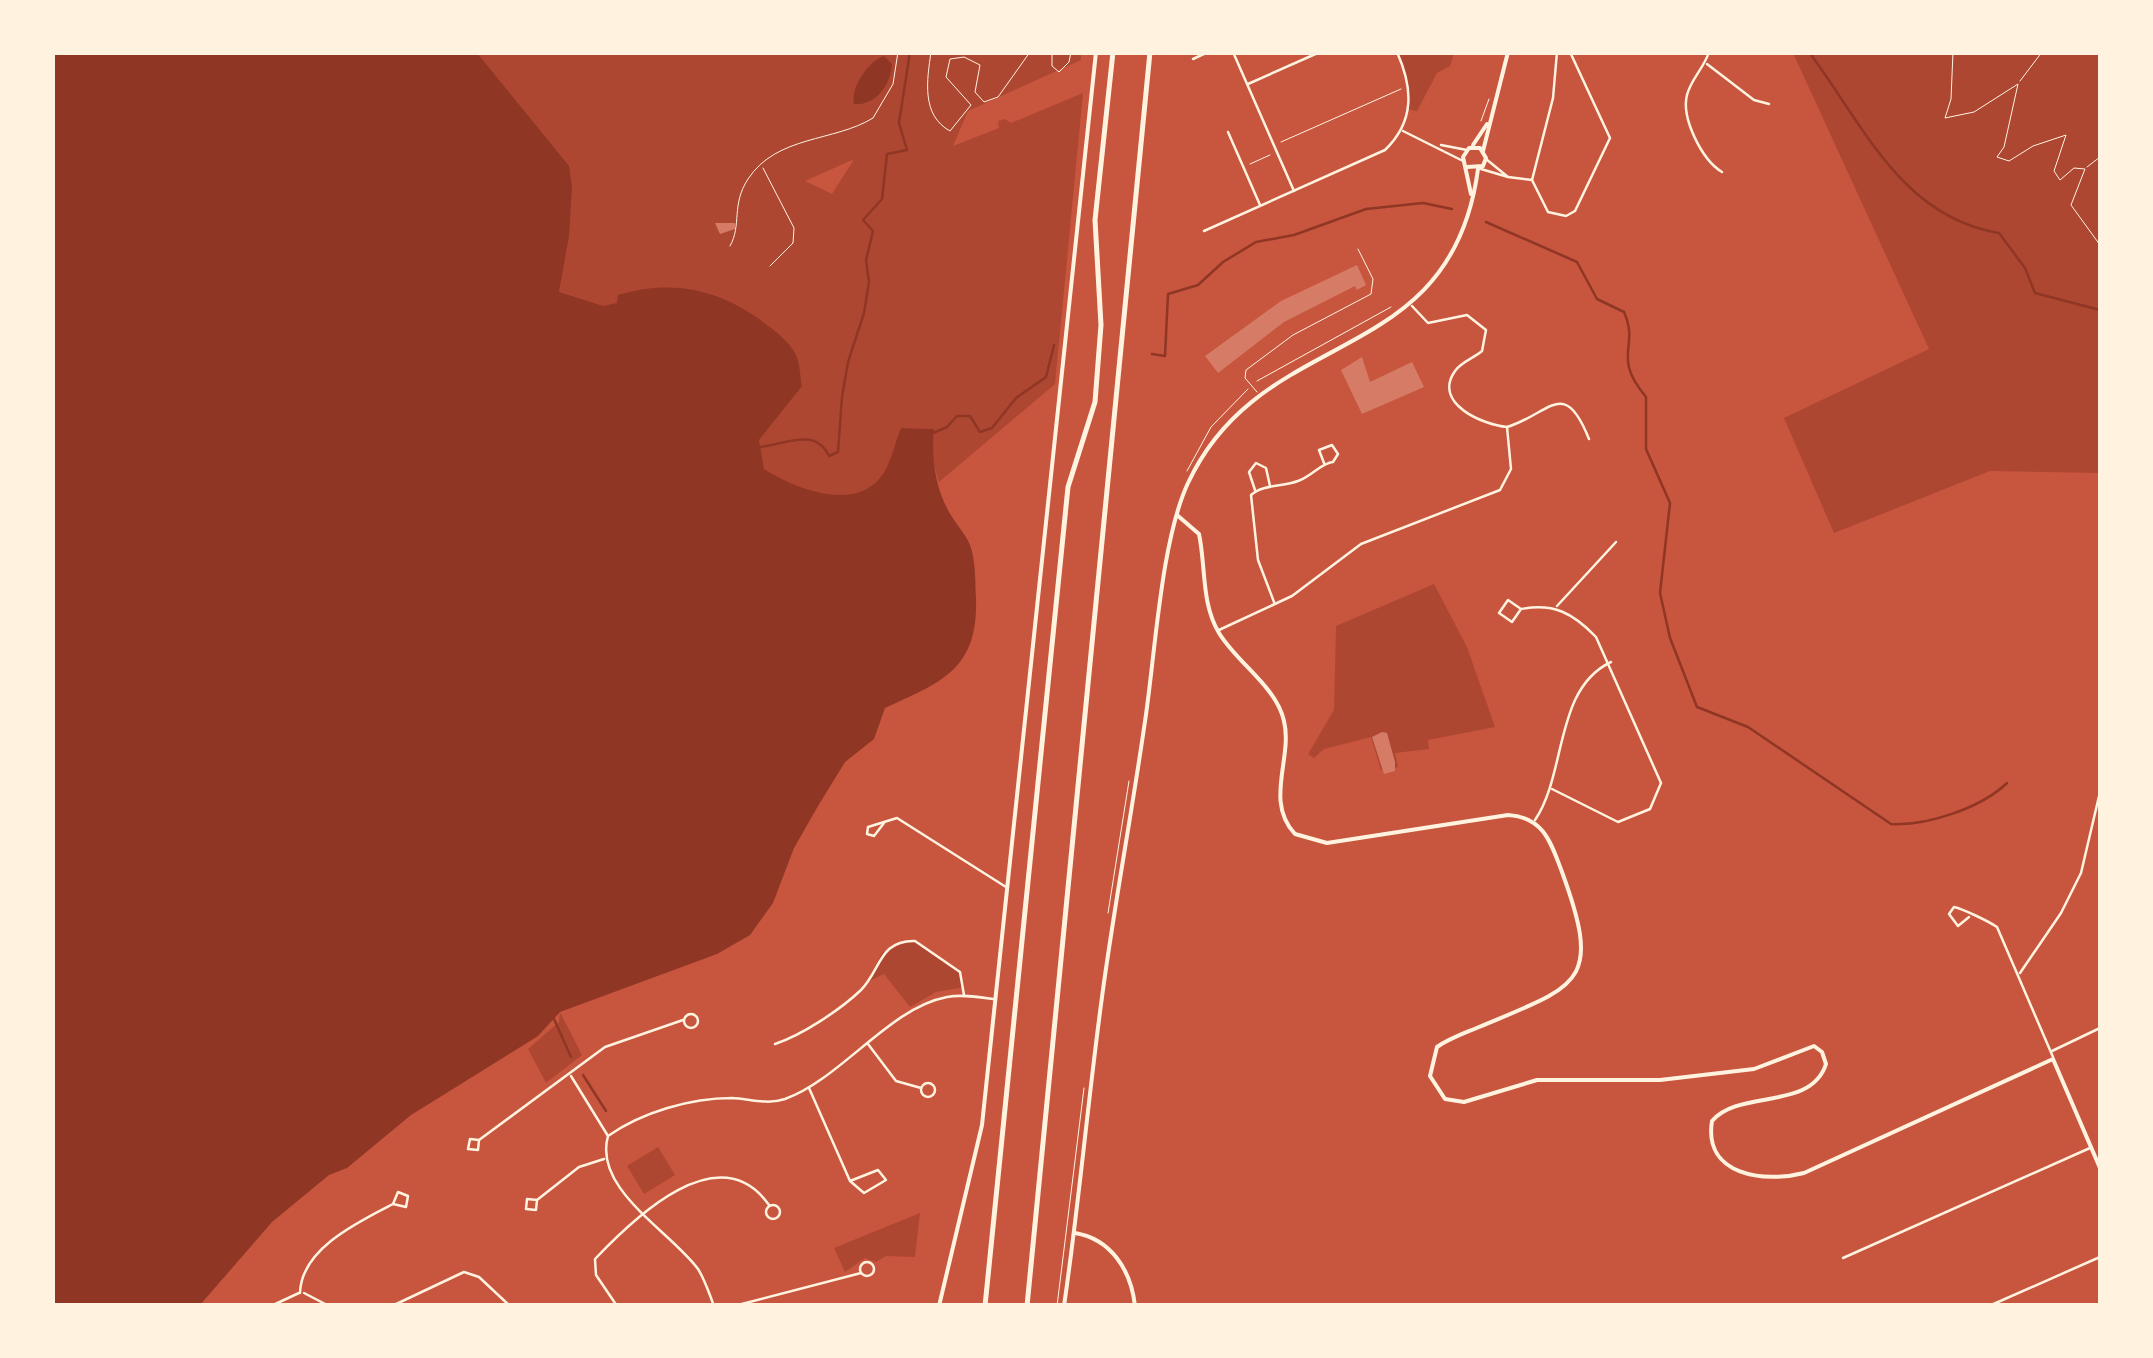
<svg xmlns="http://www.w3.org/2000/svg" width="2153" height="1358" viewBox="0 0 2153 1358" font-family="'PT Sans Narrow',sans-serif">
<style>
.green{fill:#ae4732;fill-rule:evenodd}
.water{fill:#8f3625}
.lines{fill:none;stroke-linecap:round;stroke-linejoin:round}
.stream{stroke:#8f3625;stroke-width:2.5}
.building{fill:#d67c66}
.path{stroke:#fff3e0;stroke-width:1}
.service{stroke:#fff3e0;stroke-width:1}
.minor{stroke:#fff3e0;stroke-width:2.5}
.tertiary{stroke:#fff3e0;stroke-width:4}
.motorway{stroke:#fff3e0;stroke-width:5}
</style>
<rect width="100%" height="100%" fill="#c8553d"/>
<g class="green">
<path d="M430,53H1081V60L968,111L953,146L999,128L998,121L1005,119L1011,123L1083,93L1055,384L939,482L931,455L934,429L901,428C896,442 892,459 884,472C859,514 795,489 764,470L759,440L801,386L575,350ZM853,161L832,194L805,181L852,160Z"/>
<polygon points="1397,53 1454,53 1450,66 1437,73 1417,111 1408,109 1408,82"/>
<polygon points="1793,53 2100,53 2100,473 1990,471 1834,533 1784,418 1929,349"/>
<polygon points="1434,584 1467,647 1495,727 1428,740 1429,749 1395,753 1398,767 1381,770 1371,737 1324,749 1314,758 1308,754 1334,710 1336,626"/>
<polygon points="911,940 960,972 964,987 936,992 910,1007 884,974 867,982 882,953"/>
<polygon points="560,1012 582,1055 546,1083 528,1049 559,1022"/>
<polygon points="658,1147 675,1175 644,1194 627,1166"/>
<polygon points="920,1213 915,1257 886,1256 876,1262 865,1258 845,1272 834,1248"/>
</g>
<g class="water">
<path d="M52,53H477L569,166L572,187L569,236L559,292L603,306L617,303L618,295C672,279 719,289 763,322C774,330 791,343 796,355C800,363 800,377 802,386L759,440L764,469C795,489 859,514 884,472C892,459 895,442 901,428L934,429C931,456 935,487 949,512C955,523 965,533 970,545C976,561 975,582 976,599C978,670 941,682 885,708L874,739L845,762L818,806L794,848L773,903L750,935L717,954L560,1012L538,1036L411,1115L347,1168L329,1175L272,1222L200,1305H53Z"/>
<path d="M884,56L892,64C891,84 876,106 854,104C850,88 868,61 884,56Z"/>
</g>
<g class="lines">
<g class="stream">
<path d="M1809,52C1863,124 1901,217 1999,233L2025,268L2035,293L2100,310"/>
<path d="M1486,222L1577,262L1597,299L1624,312C1640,348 1611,355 1646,397V449L1670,503L1660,593L1670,638L1697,707L1748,727L1891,824C1927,826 1981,808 2007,783"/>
<polyline points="1152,354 1165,356 1168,294 1198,285 1223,262 1256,242 1294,235 1366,209 1423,203 1452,209"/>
<polyline points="933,433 947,427 957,416 970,416 980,432 992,428 1016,398 1046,377 1054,345"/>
<path d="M760,447C786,444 815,427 829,456L838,452L842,397L848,362L864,313L869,282L866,260L873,231L863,220L882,199L887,154L907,150L899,123L910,52"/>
<polyline points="554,1019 571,1057"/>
<polyline points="583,1075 606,1111"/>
</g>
</g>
<g class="building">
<polygon points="715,223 735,223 735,229 720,234"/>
<polygon points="1357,265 1366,285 1357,290 1355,286 1284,322 1218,373 1205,356 1281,301"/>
<polygon points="1362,357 1370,382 1412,362 1424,387 1362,414 1341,370"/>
<polygon points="1382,732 1387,733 1395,762 1395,771 1384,774 1372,737"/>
</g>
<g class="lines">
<g class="path">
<path d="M931,52C927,80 921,115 950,131L971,105L946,77L950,59L964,57L980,65L975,92L984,102L998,97L1030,52"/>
<polyline points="1052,52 1052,66 1059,72 1069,62 1071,52"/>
<polyline points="1953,52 1951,99 1945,118 1974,112 2018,84 2004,147 1997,157 2009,161 2033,146 2066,135 2054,171 2060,180 2074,168 2085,169 2071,205 2100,245"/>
<polyline points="2020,81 2042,52"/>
<polyline points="1481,121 1489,99"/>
<polyline points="1281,142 1401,89"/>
<polyline points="1250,164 1270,155"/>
<polyline points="2087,167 2100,157"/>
<polyline points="763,168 794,228 793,243 770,266"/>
<path d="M730,246C742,225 731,205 748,179C777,135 834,142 873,118L893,84L898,52"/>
<polyline points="1257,381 1391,307"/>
<polyline points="1187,471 1211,427 1248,389"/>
<polyline points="1108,913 1129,781"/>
<polyline points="1057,1306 1084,1088"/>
</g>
<polyline class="service" points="1257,392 1245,378 1246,370 1293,335 1371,294 1373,279 1358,249"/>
<g class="minor">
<polyline points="1233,52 1294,191"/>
<path d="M1709,52C1704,68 1691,79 1687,95C1681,118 1702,160 1722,172"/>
<polyline points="1193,59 1208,52"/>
<polyline points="1707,64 1754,100 1769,104"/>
<polyline points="1248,84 1320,52"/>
<polyline points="1403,131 1463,161"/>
<polyline points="1228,132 1260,205"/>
<polyline points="1441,145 1467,150"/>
<polyline points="1481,169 1508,177 1486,159"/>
<polyline points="1508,177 1532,180 1553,98 1557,52"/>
<polyline points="1532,180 1548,212 1566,216 1575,211 1610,138 1570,52"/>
<path d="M1204,231L1385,150C1415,121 1413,88 1397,52"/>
<path d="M1412,306L1428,323L1467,315L1486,330L1482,351C1474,358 1461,362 1455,371C1432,404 1484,425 1507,427C1550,414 1564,376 1589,439"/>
<polyline points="1255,490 1249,472 1256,463 1266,468 1270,486"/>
<path d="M1274,602L1258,560L1251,495C1263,484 1283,487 1298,481C1312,476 1321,463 1333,462L1338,454L1332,445L1319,450L1324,463"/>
<polyline points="1557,606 1616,542"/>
<path d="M1521,609L1508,600L1499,613L1512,622L1521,609C1554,603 1573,613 1596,637L1661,783L1650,809L1618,822L1552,789"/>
<polyline points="1219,630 1292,596 1361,544 1500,490 1511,469 1507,427"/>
<path d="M1535,820C1567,773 1554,689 1611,662"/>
<polyline points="884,823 874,836 867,834 868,827 897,818 1006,887"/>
<path d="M1969,917L1958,926L1949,914L1954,907C1963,909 1988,921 1997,927L2053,1057"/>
<polyline points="2020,973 2061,913 2081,873 2100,792"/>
<circle cx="691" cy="1021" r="7"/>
<path d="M775,1044C802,1035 840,1010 861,990C881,970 879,940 915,941L960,972L964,995"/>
<polyline points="868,1044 896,1081 921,1088"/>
<polyline points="2052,1051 2100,1028"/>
<path d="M571,1076L608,1136C593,1189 670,1231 698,1269C705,1280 709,1293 714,1306"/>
<circle cx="928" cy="1090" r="7"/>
<polyline points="809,1088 850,1181 864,1193 886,1180 878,1170 850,1181"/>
<path d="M608,1136C642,1112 691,1098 732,1098C750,1099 767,1105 785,1099C842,1078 889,1008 947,997C962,994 979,997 993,999"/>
<polyline points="479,1140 470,1139 468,1149 478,1150 479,1140 605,1047 683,1020"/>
<polyline points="537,1200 527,1199 526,1209 536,1210 537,1200 579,1167 604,1159"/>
<circle cx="773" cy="1212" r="7"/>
<polyline points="1843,1258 2090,1148"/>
<circle cx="867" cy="1269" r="7"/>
<path d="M300,1293C301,1249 358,1222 393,1204L406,1207L408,1196L398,1192L393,1204"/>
<polyline points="304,1293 329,1306"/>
<polyline points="271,1306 299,1293"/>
<polyline points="392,1306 464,1272 479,1277 510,1306"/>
<path d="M617,1306L596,1275L595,1259C633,1219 719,1134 769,1205"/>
<polyline points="734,1306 861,1273"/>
<polyline points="1989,1306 2100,1257"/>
</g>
<g class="tertiary">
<polyline points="1473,145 1487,124"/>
<polyline points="1483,151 1508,52"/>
<polyline points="1467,167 1483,166 1486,158 1480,148 1469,148 1463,157 1471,194"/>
<path d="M1177,515L1199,534C1206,567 1201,603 1219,633C1237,663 1276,686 1284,721C1293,758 1264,801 1295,834L1327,843L1508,815C1544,817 1551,843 1562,872C1603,984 1579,985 1479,1027C1465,1033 1450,1038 1437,1047L1430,1076L1445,1099L1464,1102L1537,1080H1660L1754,1069L1814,1046L1822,1052L1826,1064C1811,1111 1739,1089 1712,1121C1703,1176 1765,1183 1804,1173L2053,1059L2100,1168"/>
<path d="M1075,1233C1111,1239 1131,1270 1135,1306"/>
<polyline points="939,1306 982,1125 1096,52"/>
<path d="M1064,1306C1079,1203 1088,1100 1102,997C1114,907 1131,818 1144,728C1155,660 1160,543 1188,483C1263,322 1451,372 1478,169"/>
</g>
<g class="motorway">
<polyline points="985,1306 1068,487 1095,402 1101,325 1095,220 1113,52"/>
<polyline points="1027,1306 1150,52"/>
</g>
</g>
<rect width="2153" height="1358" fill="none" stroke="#fff3e0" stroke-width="110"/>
</svg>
